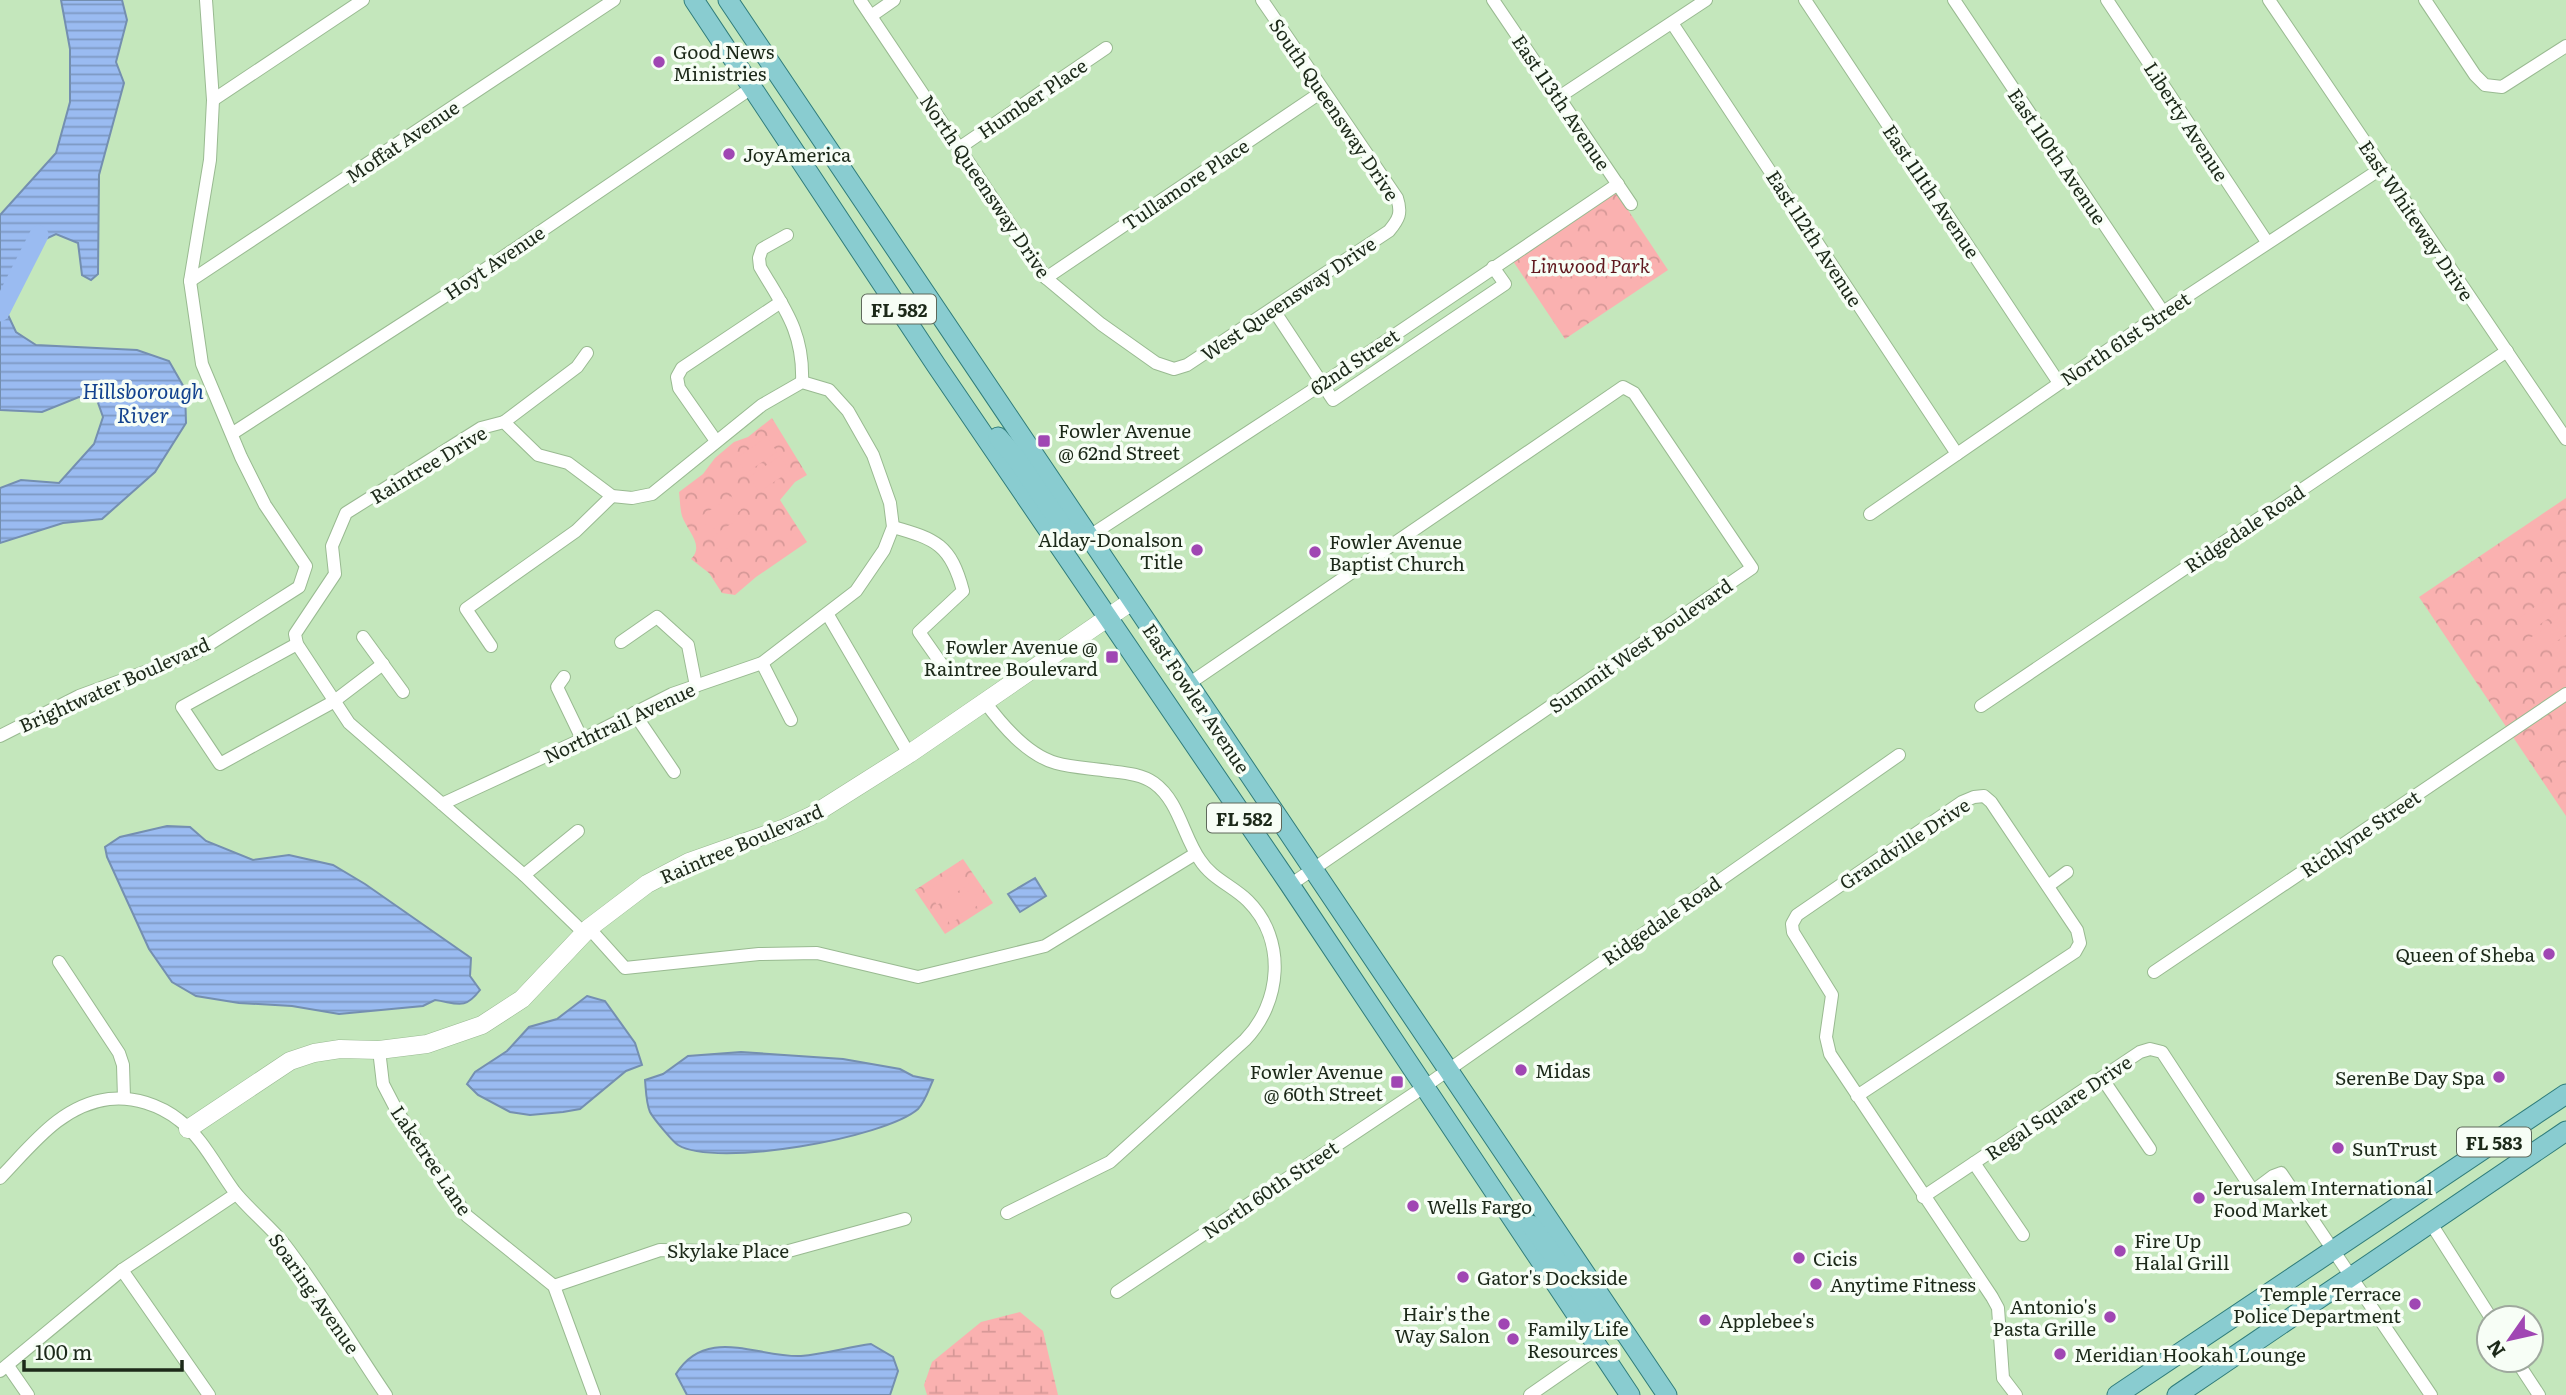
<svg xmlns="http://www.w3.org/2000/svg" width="2566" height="1395" viewBox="0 0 2566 1395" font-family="Literata,serif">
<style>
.forest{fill:url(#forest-crowns)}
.wetland{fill:url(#wetland-marsh)}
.garden{fill:#fab1b0}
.water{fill:url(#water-rules);stroke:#748fb0;stroke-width:2}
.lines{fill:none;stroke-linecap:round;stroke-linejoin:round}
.river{stroke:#9abbf1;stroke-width:19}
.street-casing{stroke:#99ba91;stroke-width:14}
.secondary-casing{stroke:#99ba91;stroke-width:19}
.primary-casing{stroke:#307d7b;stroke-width:21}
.street{stroke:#fff;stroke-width:12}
.secondary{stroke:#fff;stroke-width:18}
.primary{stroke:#89ccd0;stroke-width:19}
.poi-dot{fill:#a047b3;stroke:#f7fef6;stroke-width:2.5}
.labels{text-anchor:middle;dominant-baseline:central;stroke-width:7;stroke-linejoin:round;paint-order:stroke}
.shield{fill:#f7fef6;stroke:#5e695b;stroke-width:2}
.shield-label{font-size:18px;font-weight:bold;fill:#1c2919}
.poi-label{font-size:19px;fill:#1c2919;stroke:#f7fef6;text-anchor:start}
.street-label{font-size:19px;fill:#1c2919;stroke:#f7fef6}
.park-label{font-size:19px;font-style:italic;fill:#5f171d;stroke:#f7fef6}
.water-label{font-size:21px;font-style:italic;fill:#11418e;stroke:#f7fef6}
</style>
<defs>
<pattern id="forest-crowns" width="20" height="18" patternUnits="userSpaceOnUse" patternTransform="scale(1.75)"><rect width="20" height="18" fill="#fab1b0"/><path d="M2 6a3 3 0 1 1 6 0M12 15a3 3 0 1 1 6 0" fill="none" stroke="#d69897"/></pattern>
<pattern id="wetland-marsh" width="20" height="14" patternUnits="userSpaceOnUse" patternTransform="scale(1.75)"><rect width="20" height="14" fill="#fab1b0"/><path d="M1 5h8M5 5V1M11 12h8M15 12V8" fill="none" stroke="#d69897"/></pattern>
<pattern id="water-rules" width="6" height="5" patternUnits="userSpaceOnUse" patternTransform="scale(1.75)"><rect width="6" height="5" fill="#9abbf1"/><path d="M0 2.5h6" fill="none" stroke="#7d98c2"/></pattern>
</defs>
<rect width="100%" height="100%" fill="#c4e7bc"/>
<g class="forest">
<polygon points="1616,192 1668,270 1565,339 1513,261"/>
<path d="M772,418L807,475L795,482L780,500L807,542L756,577L735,595L722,593L709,573L691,559C705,545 687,531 682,516C680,509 680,500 679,492L703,474L715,458L734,442L748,437Z"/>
<polygon points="2566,498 2566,816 2419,597"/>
<polygon points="963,859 993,903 945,934 915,890"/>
</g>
<polygon class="wetland" points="1020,1312 1043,1331 1058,1395 927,1395 924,1385 932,1362 981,1322"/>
<g class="garden">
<polygon points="767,437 777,452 746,473 736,458"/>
<polygon points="780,456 790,471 759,492 749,477"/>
<polygon points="731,496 741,510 710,531 700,517"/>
<polygon points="744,515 754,530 723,551 713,536"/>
<polygon points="2548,598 2558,612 2527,633 2517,619"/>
<polygon points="2561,617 2566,624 2566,635 2540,652 2530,638"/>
<polygon points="959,870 969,884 937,905 928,890"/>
<polygon points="972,889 981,903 950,924 941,910"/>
</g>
<g class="water">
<polygon points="61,0 122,0 127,20 116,62 124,83 99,175 98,274 91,280 82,275 78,243 56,234 39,242 0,295 0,215 56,153 70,102 70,49"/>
<polygon points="0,298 16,332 36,345 137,350 169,361 185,389 186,423 155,472 102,519 63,523 0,543 0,488 21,480 59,483 94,444 103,417 97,400 79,397 42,412 0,410"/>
<path d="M167,826L190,827L206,841L253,860L289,855L333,865L365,884L471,958L470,976L480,990C464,1011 457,1003 435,1000L423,1006L339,1014L292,1006L239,1003L196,996L172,982L149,949L107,857L105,847L120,837Z"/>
<polygon points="1035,878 1046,896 1020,912 1008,894"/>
<polygon points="587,996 605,1001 635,1043 642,1065 626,1071 580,1109 563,1112 530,1115 510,1112 478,1095 467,1084 475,1072 507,1051 529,1027 557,1019"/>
<path d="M741,1052L843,1059L900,1069L913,1076L933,1080C929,1089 925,1102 918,1109C885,1138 716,1168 678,1145C673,1142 653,1118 650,1112C646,1103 646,1090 645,1080L663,1074L688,1056Z"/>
<path d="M871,1344L893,1357L898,1371L890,1395H687L676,1374C706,1325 759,1358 801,1356C825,1354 848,1347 871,1344Z"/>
</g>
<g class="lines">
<polyline class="river" points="0,312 39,235"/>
<defs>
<g id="street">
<path d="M860,0L1046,278L1101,324L1156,363L1174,369L1187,365L1389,231C1399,219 1402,213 1397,198L1262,0"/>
<polyline points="1493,0 1631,204"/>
<polyline points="1805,0 2059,383"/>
<polyline points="1954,0 2163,312"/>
<polyline points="2107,0 2267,242"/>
<polyline points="2269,0 2566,439"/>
<polyline points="2425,0 2475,75 2485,85 2502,87 2566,46"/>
<polyline points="871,16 894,0"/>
<polyline points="1672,23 1957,454"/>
<polyline points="1559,97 1706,0"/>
<polyline points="213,100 363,0"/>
<polyline points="959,148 1106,48"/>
<path d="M787,235L762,249L759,258L760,267C784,308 804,332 802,382"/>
<polyline points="1046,278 1323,91"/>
<polyline points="190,281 614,0"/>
<polyline points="1273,309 1333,400 1505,284 1493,267"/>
<polyline points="504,422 577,367 587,353"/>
<polyline points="233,433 456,289 753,87"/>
<polyline points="716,441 679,388 677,377 682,368 781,302"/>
<polyline points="1870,514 2163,312 2382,168"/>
<path d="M893,527C936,539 951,545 963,591L919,632L945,669"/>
<polyline points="1088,537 1322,384 1618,184"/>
<polyline points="828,615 909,754"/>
<polyline points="363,637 403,692"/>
<polyline points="621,642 657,617 688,645 696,686"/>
<polyline points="297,644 182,707 220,764 333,702 383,664"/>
<polyline points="491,646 466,609 576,531 612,496"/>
<polyline points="762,663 791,720"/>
<polyline points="564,677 557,687 582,739"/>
<polyline points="1187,685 1623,387 1634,393 1752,568 1290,885"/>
<path d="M985,702C1002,725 1027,755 1056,763C1073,768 1092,768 1109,771C1125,773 1141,774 1154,783C1179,801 1183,836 1200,860C1212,879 1233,886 1248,901C1287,940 1281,1003 1245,1040L1110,1162L1007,1213"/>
<polyline points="1981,706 2507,351"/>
<polyline points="634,713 674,772"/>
<polyline points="0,736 79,696 194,654 299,587 306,566 265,505 241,457 202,364 190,281 210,160 213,100 206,0"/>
<polyline points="442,804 589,736 672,694 762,663 856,591 884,550 893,527 890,503 873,455 848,411 829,390 802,382 762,405 652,494 632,498 612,496 568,463 538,455 504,422 481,428 346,513 332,546 335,574 295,634 297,644 349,723 524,875 584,933"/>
<polyline points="524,875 578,831"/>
<polyline points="2048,886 2067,872"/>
<polyline points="589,928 625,968 759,954 817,953 918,977 1045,946 1195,854"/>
<polyline points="59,962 119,1053 123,1065 124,1098"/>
<polyline points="2154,972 2566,694"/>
<polyline points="379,1050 383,1084 397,1111 467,1216 554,1286 594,1395"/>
<polyline points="2102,1078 2150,1149"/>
<polyline points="1857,1096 2075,952 2080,943 2077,930 1991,802 1984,796 1974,797 1962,802 1797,915 1792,924 1793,932 1832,995 1826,1037 1830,1054 1992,1297 1998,1308 2003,1378 2016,1395"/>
<polyline points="1974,1163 2023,1235"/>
<path d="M0,1178C32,1145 61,1105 109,1099C133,1096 160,1105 179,1120C202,1137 217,1168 234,1191C249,1210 270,1226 285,1245C321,1292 352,1345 386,1395"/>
<polyline points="1923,1197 2140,1052 2150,1049 2162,1052 2253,1191 2273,1176 2281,1173 2431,1395"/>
<polyline points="2430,1222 2491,1318"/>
<polyline points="122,1270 209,1395"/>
<polyline points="554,1286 660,1250 785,1252 905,1219"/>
<polyline points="1117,1292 1424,1087 1899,755"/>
<polyline points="2516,1360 2539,1395"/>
<polyline points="8,1366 28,1395"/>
<polyline points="0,1371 122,1270 236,1194"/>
<polyline points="1530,1395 1599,1347"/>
</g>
<polyline id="secondary" points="188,1129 290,1061 314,1053 340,1049 379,1050 427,1044 482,1025 522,999 589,928 647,884 689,862 785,828 811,816 909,754 1132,601"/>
<g id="primary">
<polyline points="694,0 936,365 1290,885 1630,1395"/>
<polyline points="728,0 1667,1395"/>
<polyline points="998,437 1016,458 1065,530 1088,537"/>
<polyline points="1531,1225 1605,1326 1623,1331"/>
<polyline points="2117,1395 2566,1094"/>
<polyline points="2177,1395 2566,1131"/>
</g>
</defs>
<use href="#street" class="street-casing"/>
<use href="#secondary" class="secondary-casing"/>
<use href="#primary" class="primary-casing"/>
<use href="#street" class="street"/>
<use href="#secondary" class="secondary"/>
<use href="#primary" class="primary"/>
</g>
<g class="poi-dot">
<circle cx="659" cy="62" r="7"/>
<circle cx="729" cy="154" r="7"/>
<rect x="1037" y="434" width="14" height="14" rx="3.5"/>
<circle cx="1197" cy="550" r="7"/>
<circle cx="1315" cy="552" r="7"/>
<rect x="1105" y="650" width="14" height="14" rx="3.5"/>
<circle cx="2549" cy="954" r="7"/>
<circle cx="1521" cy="1070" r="7"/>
<circle cx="2499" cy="1077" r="7"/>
<rect x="1390" y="1075" width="14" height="14" rx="3.5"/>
<circle cx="2338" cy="1148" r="7"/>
<circle cx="2199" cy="1198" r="7"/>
<circle cx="1413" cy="1206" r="7"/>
<circle cx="2120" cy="1251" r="7"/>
<circle cx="1799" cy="1258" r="7"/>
<circle cx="1463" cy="1277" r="7"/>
<circle cx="1816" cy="1284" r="7"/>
<circle cx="2415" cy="1304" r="7"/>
<circle cx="2110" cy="1317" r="7"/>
<circle cx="1705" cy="1320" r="7"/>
<circle cx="1504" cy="1324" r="7"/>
<circle cx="1513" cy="1339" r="7"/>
<circle cx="2060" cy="1354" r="7"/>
</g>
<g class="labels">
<g class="shield">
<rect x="862" y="294.5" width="74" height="29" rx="5"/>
<rect x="1207" y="803.5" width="74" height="29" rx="5"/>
<rect x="2457" y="1127.5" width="74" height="29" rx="5"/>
</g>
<g class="shield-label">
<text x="899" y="309">FL 582</text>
<text x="1244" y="818">FL 582</text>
<text x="2494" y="1142">FL 583</text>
</g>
<g class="poi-label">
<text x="673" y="51">Good News<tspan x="673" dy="22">Ministries</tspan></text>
<text x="743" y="154">JoyAmerica</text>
<text x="1058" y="430">Fowler Avenue<tspan x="1058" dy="22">@ 62nd Street</tspan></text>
<text x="1183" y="539" text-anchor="end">Alday-Donalson<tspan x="1183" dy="22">Title</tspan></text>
<text x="1329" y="541">Fowler Avenue<tspan x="1329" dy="22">Baptist Church</tspan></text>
<text x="1098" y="646" text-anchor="end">Fowler Avenue @<tspan x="1098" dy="22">Raintree Boulevard</tspan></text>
<text x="2535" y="954" text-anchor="end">Queen of Sheba</text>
<text x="1535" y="1070">Midas</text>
<text x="1383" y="1071" text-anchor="end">Fowler Avenue<tspan x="1383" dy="22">@ 60th Street</tspan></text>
<text x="2485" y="1077" text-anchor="end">SerenBe Day Spa</text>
<text x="2352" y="1148">SunTrust</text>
<text x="2213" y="1187">Jerusalem International<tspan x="2213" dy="22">Food Market</tspan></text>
<text x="1427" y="1206">Wells Fargo</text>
<text x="2134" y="1240">Fire Up<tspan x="2134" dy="22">Halal Grill</tspan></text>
<text x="1813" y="1258">Cicis</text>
<text x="1477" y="1277">Gator's Dockside</text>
<text x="1830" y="1284">Anytime Fitness</text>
<text x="2401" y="1293" text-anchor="end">Temple Terrace<tspan x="2401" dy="22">Police Department</tspan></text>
<text x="2096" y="1306" text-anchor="end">Antonio's<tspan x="2096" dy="22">Pasta Grille</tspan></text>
<text x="1490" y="1313" text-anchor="end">Hair's the<tspan x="1490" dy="22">Way Salon</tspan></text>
<text x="1719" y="1320">Applebee's</text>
<text x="1527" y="1328">Family Life<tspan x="1527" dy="22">Resources</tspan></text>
<text x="2074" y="1354">Meridian Hookah Lounge</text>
</g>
<g class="street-label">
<text transform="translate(1032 98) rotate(-34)">Humber Place</text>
<text transform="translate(1562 102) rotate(56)">East 113th Avenue</text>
<text transform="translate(1335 109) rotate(56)">South Queensway Drive</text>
<text transform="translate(2187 121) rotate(57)">Liberty Avenue</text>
<text transform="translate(402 141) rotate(-34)">Moffat Avenue</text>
<text transform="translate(2058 156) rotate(56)">East 110th Avenue</text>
<text transform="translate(1185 184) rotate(-34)">Tullamore Place</text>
<text transform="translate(986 186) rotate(56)">North Queensway Drive</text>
<text transform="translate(1932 191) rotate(56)">East 111th Avenue</text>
<text transform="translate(2417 220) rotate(56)">East Whiteway Drive</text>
<text transform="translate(1815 238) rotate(57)">East 112th Avenue</text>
<text transform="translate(494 262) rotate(-34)">Hoyt Avenue</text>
<text transform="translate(1288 298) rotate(-34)">West Queensway Drive</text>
<text transform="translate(2125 338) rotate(-34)">North 61st Street</text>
<text transform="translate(1354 361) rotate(-34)">62nd Street</text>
<text transform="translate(428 464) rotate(-31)">Raintree Drive</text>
<text transform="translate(2244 528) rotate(-34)">Ridgedale Road</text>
<text transform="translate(1640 645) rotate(-35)">Summit West Boulevard</text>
<text transform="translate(114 684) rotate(-24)">Brightwater Boulevard</text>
<text transform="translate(1197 698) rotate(56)">East Fowler Avenue</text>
<text transform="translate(619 722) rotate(-25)">Northtrail Avenue</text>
<text transform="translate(2360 833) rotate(-34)">Richlyne Street</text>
<text transform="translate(741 843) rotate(-23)">Raintree Boulevard</text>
<text transform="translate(1904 843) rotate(-33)">Grandville Drive</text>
<text transform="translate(1661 920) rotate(-35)">Ridgedale Road</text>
<text transform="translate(2058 1107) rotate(-34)">Regal Square Drive</text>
<text transform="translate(432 1160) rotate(56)">Laketree Lane</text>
<text transform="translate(1270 1189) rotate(-34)">North 60th Street</text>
<text x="728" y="1250">Skylake Place</text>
<text transform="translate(315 1293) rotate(55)">Soaring Avenue</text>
</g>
<g class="park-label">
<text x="1590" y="265">Linwood Park</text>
</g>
<g class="water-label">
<text x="143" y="389">Hillsborough<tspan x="143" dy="24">River</tspan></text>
</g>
</g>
<g transform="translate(2510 1339) rotate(236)"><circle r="33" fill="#f7fef6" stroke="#9fa99e" stroke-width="2"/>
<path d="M0-5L12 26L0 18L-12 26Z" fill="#a047b3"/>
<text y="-10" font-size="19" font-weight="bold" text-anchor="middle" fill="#1c2919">N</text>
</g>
<path d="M24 1360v10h158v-10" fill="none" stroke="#1c2919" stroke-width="3.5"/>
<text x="35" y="1360" font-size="21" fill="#1c2919" stroke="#f7fef6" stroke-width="5" paint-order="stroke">100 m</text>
</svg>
